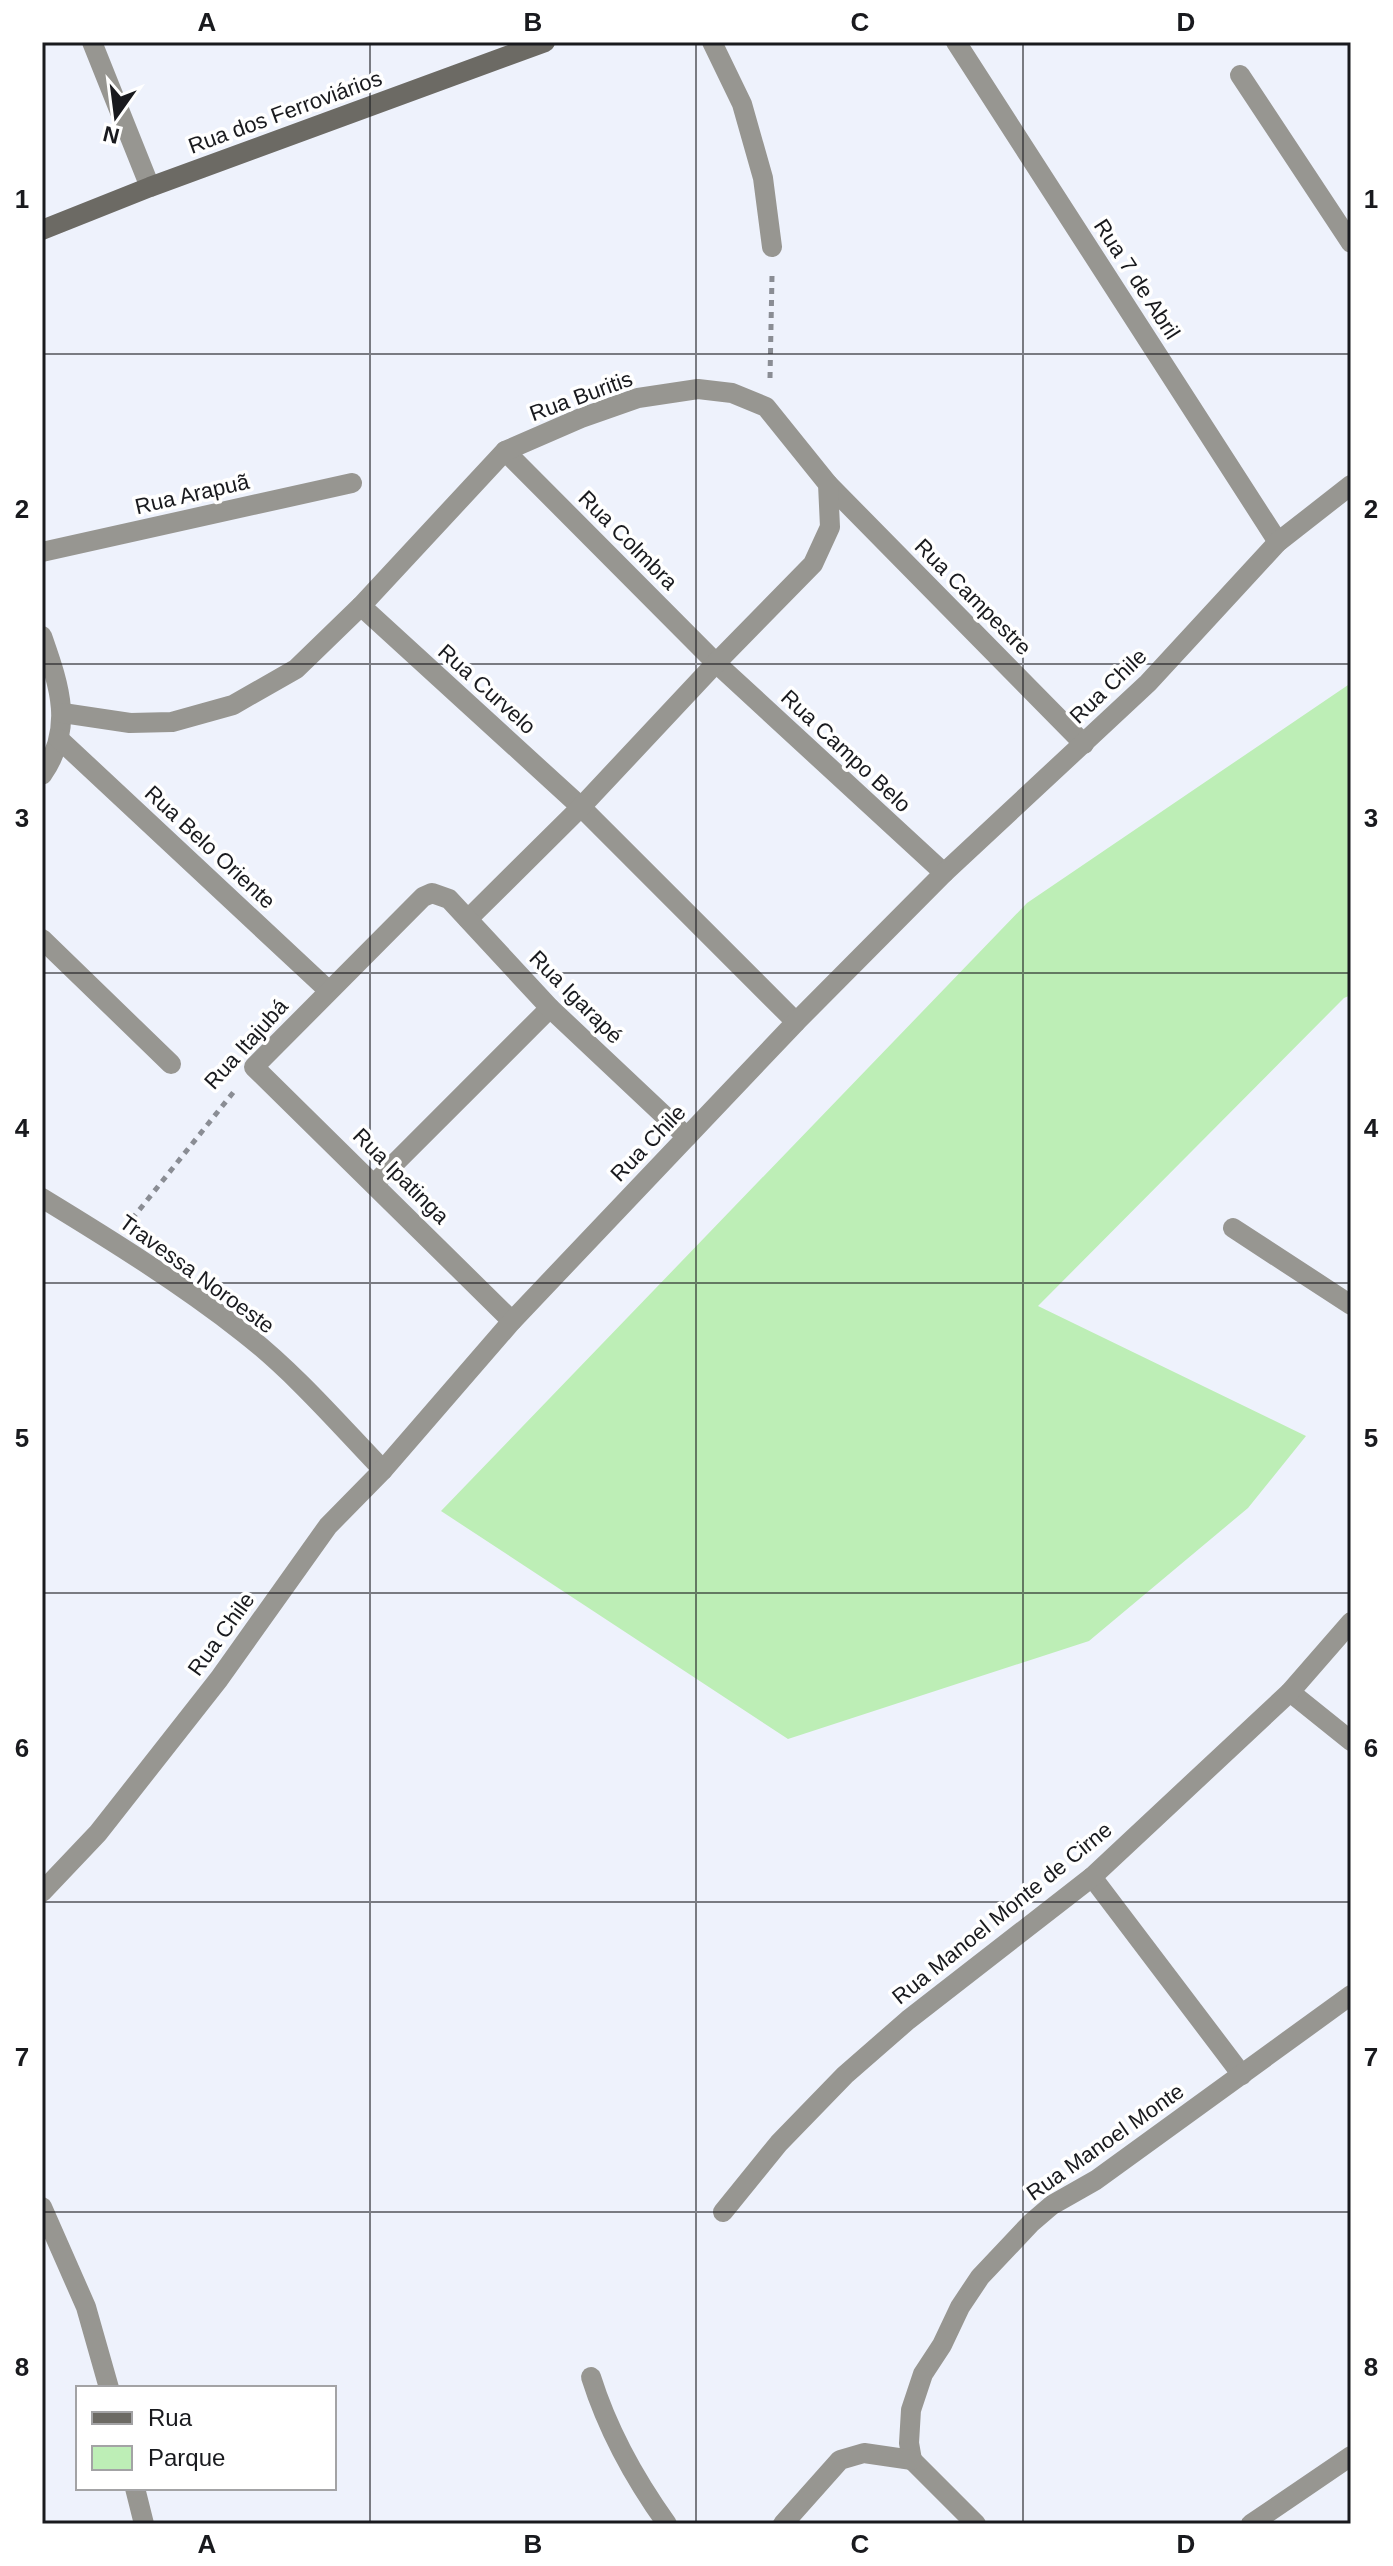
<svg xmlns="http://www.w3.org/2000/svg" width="1393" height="2566" viewBox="0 0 1393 2566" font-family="Helvetica,sans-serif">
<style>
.green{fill:#bdeeb6}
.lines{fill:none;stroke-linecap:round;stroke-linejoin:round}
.path{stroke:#8a8d94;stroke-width:5;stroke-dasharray:6 6;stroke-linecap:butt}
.minor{stroke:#979691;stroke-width:20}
.secondary{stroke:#6c6a64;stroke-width:20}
.grid{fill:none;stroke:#191a1e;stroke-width:2;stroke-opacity:0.55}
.labels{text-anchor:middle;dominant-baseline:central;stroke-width:7;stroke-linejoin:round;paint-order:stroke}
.street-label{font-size:22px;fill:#191a1e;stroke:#fff}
.neatline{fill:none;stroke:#191a1e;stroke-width:3}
.grid-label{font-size:26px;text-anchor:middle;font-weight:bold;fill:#191a1e}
</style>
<rect width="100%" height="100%" fill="#eef2fc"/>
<polygon class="green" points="1351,683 1351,995 1344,998 1038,1306 1306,1436 1248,1508 1089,1641 788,1739 441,1511 1027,903"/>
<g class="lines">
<g class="path">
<polyline points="770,378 772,276"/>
<polyline points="132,1219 236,1089"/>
</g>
<g class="minor">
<polyline points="92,42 150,187"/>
<polyline points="712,42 742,104 763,178 772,247"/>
<polyline points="956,42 1278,542"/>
<polyline points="1240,75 1351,243"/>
<polyline points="505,451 716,663 944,873"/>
<polyline points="828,484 1084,744"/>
<polyline points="42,552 352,483"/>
<polyline points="361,606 581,807 796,1022"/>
<path d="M42,636C59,685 75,728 42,775"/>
<polyline points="63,713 130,723 172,722 233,705 296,669 361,606 505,451 581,418 638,398 698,389 732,393 766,407 828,484 830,527 813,564 716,663 581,807 468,919"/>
<polyline points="59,739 328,990"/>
<polyline points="42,939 171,1064"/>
<polyline points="375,1183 550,1008"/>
<path d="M42,1198C111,1240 180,1283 244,1333C295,1373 338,1423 383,1470"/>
<polyline points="1233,1228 1351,1305"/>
<polyline points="512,1321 254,1067 423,897 432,893 449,899 550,1008 687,1137"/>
<polyline points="1290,1692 1351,1741"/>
<polyline points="1092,1877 1242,2075"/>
<polyline points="42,1892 98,1833 219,1679 328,1526 383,1470 512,1321 796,1022 944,873 1148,683 1278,542 1351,485"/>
<polyline points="42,2207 86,2307 109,2388"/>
<polyline points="723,2212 779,2143 845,2075 908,2020 1092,1877 1290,1692 1351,1622"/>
<path d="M591,2377C608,2431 634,2478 667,2524"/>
<polyline points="912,2460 909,2443 911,2410 923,2374 942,2345 960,2307 980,2277 1031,2223 1052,2205 1096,2180 1351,1995"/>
<polyline points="912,2460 976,2524"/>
<polyline points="135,2488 144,2524"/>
<polyline points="783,2524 840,2460 864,2453 912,2460"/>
<polyline points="1251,2524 1351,2456"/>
</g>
<polyline class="secondary" points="42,230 150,187 545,42"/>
</g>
<path class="grid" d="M370,42V2524M696,42V2524M1023,42V2524M42,354H1351M42,664H1351M42,973H1351M42,1283H1351M42,1593H1351M42,1902H1351M42,2212H1351"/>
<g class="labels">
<g class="street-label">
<text transform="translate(285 112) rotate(-20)">Rua dos Ferroviários</text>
<text transform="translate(1137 279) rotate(57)">Rua 7 de Abril</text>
<text transform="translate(581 396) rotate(-20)">Rua Buritis</text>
<text transform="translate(192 494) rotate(-13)">Rua Arapuã</text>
<text transform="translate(628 540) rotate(45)">Rua Colmbra</text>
<text transform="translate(973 597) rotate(45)">Rua Campestre</text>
<text transform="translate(1108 686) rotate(-44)">Rua Chile</text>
<text transform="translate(487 689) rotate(42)">Rua Curvelo</text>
<text transform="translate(846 751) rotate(43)">Rua Campo Belo</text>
<text transform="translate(210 847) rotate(43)">Rua Belo Oriente</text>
<text transform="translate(576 997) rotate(45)">Rua Igarapé</text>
<text transform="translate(246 1044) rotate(-48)">Rua Itajubá</text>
<text transform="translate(648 1143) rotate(-46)">Rua Chile</text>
<text transform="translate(401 1176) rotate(45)">Rua Ipatinga</text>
<text transform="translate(197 1274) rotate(36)">Travessa Noroeste</text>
<text transform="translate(221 1634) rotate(-54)">Rua Chile</text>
<text transform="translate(1002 1913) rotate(-39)">Rua Manoel Monte de Cirne</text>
<text transform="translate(1105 2142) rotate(-35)">Rua Manoel Monte</text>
</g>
</g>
<rect width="1393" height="2566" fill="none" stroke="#ffffff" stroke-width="88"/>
<rect x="76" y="2386" width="260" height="104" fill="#ffffff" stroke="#a3a3a5" stroke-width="2"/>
<rect x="92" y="2412" width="40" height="12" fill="#6c6a64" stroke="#a3a3a5" stroke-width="2"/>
<text x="148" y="2426" font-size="24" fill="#191a1e">Rua</text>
<rect x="92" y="2446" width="40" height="24" fill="#bdeeb6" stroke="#a3a3a5" stroke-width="2"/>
<text x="148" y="2466" font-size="24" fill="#191a1e">Parque</text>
<g transform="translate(116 116) rotate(194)" stroke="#ffffff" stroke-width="6" paint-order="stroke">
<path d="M0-6L14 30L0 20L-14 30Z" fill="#191a1e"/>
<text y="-12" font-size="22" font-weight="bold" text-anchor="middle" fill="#191a1e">N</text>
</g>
<rect x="44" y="44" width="1305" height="2478" class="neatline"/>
<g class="grid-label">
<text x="207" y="31">A</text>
<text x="533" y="31">B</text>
<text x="860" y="31">C</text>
<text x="1186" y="31">D</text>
<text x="22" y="208">1</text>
<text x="1371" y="208">1</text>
<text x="22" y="518">2</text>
<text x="1371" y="518">2</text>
<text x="22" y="827">3</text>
<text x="1371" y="827">3</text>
<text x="22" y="1137">4</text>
<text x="1371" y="1137">4</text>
<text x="22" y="1447">5</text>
<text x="1371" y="1447">5</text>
<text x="22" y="1757">6</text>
<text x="1371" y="1757">6</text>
<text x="22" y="2066">7</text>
<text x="1371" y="2066">7</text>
<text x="22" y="2376">8</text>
<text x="1371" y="2376">8</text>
<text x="207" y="2553">A</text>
<text x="533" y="2553">B</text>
<text x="860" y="2553">C</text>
<text x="1186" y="2553">D</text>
</g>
</svg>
